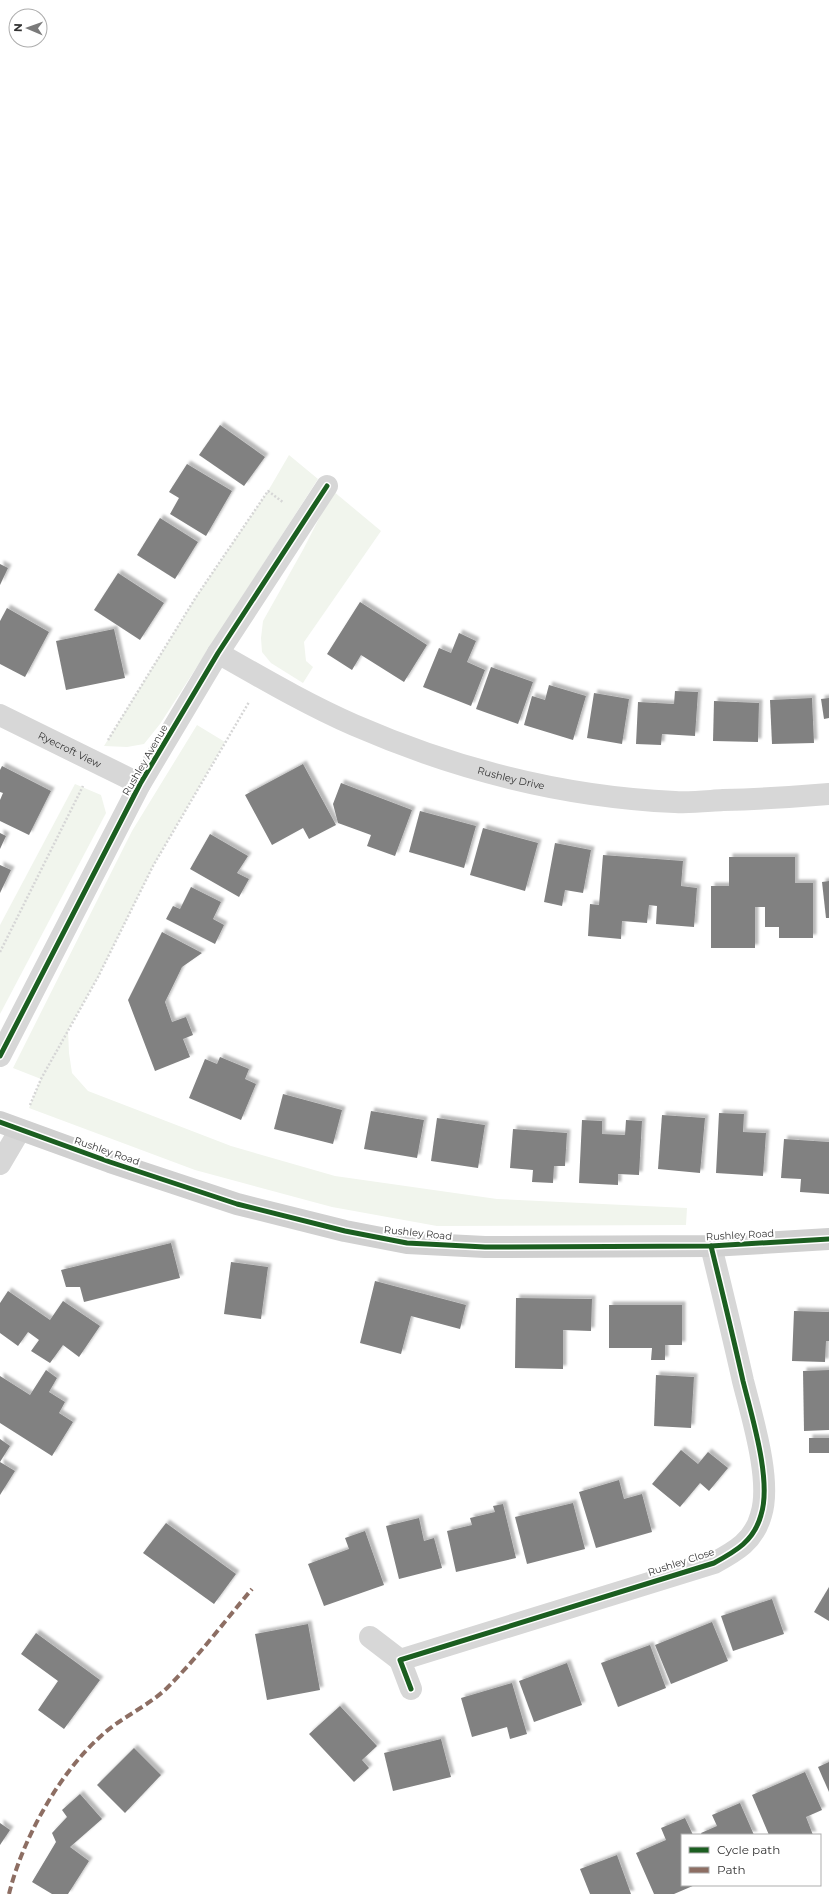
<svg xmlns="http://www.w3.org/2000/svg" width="829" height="1894" viewBox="0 0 829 1894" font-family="Montserrat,sans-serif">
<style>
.green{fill:#f1f5ed}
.building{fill:#818181;filter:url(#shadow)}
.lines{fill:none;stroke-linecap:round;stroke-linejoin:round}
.path{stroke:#d6d6d6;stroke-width:2.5;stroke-dasharray:2 2;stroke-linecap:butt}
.street{stroke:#d7d7d7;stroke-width:22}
.secondary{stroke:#d0d0d0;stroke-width:22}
.quiet{stroke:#8d6e63;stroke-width:4;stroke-dasharray:8 4;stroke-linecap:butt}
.cycleway-casing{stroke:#fff;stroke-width:8}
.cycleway{stroke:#1b5e20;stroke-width:5}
.labels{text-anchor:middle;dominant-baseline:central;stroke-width:4;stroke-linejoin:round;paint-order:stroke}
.street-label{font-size:10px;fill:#333;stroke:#fff}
</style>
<defs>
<filter id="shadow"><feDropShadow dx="3.5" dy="-3.5" stdDeviation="1" flood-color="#0004"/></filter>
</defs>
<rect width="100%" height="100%" fill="#fff"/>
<g class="green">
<polygon points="289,455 318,479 160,724 144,744 127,747 104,746 196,597 268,491"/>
<polygon points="333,491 381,531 304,642 306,661 313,667 303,683 271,663 262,652 261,638 263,621 304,548"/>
<polygon points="197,725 225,742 153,866 98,977 68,1030 69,1053 72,1073 88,1091 231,1146 335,1176 497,1199 687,1208 686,1225 437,1226 332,1207 195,1170 29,1108 41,1079 13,1068 132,831"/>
<polygon points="75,784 101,795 106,813 0,1014 0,925"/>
</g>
<g class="building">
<polygon points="220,425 265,457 244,486 199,455"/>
<polygon points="187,464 232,491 206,536 170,514 179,498 169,492"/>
<polygon points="160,518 198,542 175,579 137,555"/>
<polygon points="0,564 8,568 0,585"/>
<polygon points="118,573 164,603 140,640 94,610"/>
<polygon points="360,602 427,645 404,682 361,655 352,670 327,654"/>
<polygon points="7,608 49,632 25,677 0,664 0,621"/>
<polygon points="114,629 125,678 66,690 56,641"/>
<polygon points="459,633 476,641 467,662 485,670 471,706 423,687 439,648 451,653"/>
<polygon points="491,667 533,682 518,724 476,709"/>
<polygon points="549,685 586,696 573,740 524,725 532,696 545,700"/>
<polygon points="675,691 698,692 695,736 662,734 661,745 636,744 638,702 674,704"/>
<polygon points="594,693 629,699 622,744 587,738"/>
<polygon points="812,698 814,743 772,744 770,700"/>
<polygon points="829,698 829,718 824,719 821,699"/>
<polygon points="714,701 759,703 758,742 713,741"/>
<polygon points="303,764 336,825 309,839 303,828 272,845 245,795"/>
<polygon points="2,766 51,791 29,835 0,821 0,800 3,793 0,792 0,770"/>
<polygon points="341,783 412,810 395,856 367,846 371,835 338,823 333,804"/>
<polygon points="420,811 476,826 464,868 409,852"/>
<polygon points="483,828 538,843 525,891 470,875"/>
<polygon points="0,833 6,836 0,849"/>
<polygon points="210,834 248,856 237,873 249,879 239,897 190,869"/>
<polygon points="555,843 591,850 583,893 565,890 562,906 544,902"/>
<polygon points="603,855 683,861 681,886 697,888 694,927 656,924 657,906 649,905 647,923 622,921 621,939 588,936 590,904 599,905"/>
<polygon points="729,857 795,857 795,883 813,883 813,938 779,938 779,927 765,927 765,907 755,907 755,948 711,948 711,886 729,886"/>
<polygon points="0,865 11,870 0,893"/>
<polygon points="829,881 829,918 826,918 822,882"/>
<polygon points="191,887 221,902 213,919 224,925 215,944 166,919 173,906 180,909"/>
<polygon points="162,932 202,953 182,967 165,1002 172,1022 186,1017 193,1035 183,1039 190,1057 155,1071 128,1000"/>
<polygon points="220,1057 249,1069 245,1079 256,1084 241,1120 189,1098 205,1059 217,1064"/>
<polygon points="283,1094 342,1110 333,1144 274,1129"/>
<polygon points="371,1111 424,1120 417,1158 364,1149"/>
<polygon points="719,1113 744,1114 743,1132 766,1133 763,1176 716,1173"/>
<polygon points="662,1115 705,1118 700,1173 658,1169"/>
<polygon points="437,1118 485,1125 478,1168 431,1161"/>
<polygon points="582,1120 602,1121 602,1134 625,1135 626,1120 642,1121 639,1175 618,1174 618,1185 579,1183"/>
<polygon points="513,1129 567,1133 565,1166 554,1166 553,1183 532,1182 533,1170 510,1168"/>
<polygon points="784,1139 829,1142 829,1194 800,1192 801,1179 781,1178"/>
<polygon points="171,1243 180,1278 84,1302 80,1287 66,1287 61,1270"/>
<polygon points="231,1262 268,1267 261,1319 224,1314"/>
<polygon points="375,1281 466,1305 460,1329 411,1316 401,1354 360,1343"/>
<polygon points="8,1291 50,1320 63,1301 100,1326 79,1357 63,1345 50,1363 31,1351 39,1340 28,1332 18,1346 0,1333 0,1303"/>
<polygon points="516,1298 592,1299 591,1331 563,1330 563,1369 515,1368"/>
<polygon points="609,1305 682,1305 682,1345 665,1345 665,1360 651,1360 652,1348 609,1348"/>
<polygon points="794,1311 829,1312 829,1341 826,1341 825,1362 792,1361"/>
<polygon points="46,1370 57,1378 49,1392 65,1402 59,1413 73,1422 52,1456 0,1423 0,1376 30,1395"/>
<polygon points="829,1370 829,1430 804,1431 803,1371"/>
<polygon points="656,1375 694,1377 691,1428 654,1426"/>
<rect x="809" y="1438" width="20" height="15"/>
<polygon points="0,1439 10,1446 0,1462 15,1471 0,1495"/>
<polygon points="681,1450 698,1464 708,1452 728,1468 709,1491 700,1483 680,1507 652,1484"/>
<polygon points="619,1480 624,1499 642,1494 652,1532 596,1548 579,1492"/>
<polygon points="573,1503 585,1549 527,1564 515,1517"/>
<polygon points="503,1504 516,1558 456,1572 447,1531 472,1525 470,1518 495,1512 493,1506"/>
<polygon points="419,1518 424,1541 434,1538 442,1568 399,1579 386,1526"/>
<polygon points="166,1523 236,1574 214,1604 143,1553"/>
<polygon points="365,1531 384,1585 324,1606 308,1564 349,1549 345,1538"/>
<polygon points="829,1587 829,1621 814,1612"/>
<polygon points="772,1599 784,1634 733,1651 721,1616"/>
<polygon points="712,1622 728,1661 671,1684 655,1645"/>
<polygon points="308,1624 320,1690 267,1700 255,1634"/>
<polygon points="36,1633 100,1680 64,1729 38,1710 58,1681 21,1654"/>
<polygon points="650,1645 666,1688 618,1707 601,1663"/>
<polygon points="567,1663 582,1705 534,1722 519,1681"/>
<polygon points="512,1683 527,1734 510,1739 507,1727 472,1737 461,1698"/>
<polygon points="340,1706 377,1746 362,1760 369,1768 354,1782 309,1734"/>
<polygon points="441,1739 451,1777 393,1791 384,1753"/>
<polygon points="134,1748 161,1775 125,1813 97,1785"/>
<polygon points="829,1762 829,1792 818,1767"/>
<polygon points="805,1772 822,1810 806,1817 813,1835 769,1835 752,1795"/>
<polygon points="80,1794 102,1819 70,1847 89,1861 68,1894 52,1894 32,1882 56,1842 52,1833 67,1817 62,1810"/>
<polygon points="740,1803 754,1835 702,1835 701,1833 717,1826 712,1815"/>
<polygon points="685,1818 693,1835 682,1835 682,1885 695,1885 674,1894 654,1894 636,1853 666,1840 661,1828"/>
<polygon points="0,1823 10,1830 0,1845"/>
<polygon points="617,1855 631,1894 590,1894 580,1869"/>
</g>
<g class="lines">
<g class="path">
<polyline points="108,740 196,597 268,491 284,503"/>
<polyline points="0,952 83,786"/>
<polyline points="30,1105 41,1079 98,977 153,866 249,702"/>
</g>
<g class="street">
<path id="s1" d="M218,653C262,678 308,705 354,725C455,769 565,797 675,802C691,803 707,801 723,800C758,799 794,797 829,794"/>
<path id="s2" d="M0,715L140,784"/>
<polyline points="0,1056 140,784 218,653 327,486"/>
<polyline points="0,1164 20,1130"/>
<polyline points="370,1637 400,1660"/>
<path d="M411,1689L400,1660L714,1563C736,1551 754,1541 761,1515C772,1481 752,1417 743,1381C733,1336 722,1291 711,1246"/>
</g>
<polyline class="secondary" points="0,1122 110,1162 237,1204 345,1231 407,1243 485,1247 711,1246 829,1239"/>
<path class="quiet" d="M9,1894C22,1840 59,1773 101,1736C120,1718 147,1707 167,1688C198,1657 224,1622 252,1589"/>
<defs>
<g id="cycleway">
<polyline points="0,1056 140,784 218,653 327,486"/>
<polyline points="0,1122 110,1162 237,1204 345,1231 407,1243 485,1247 711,1246 829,1239"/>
<path d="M411,1689L400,1660L714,1563C736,1551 754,1541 761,1515C772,1481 752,1417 743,1381C733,1336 722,1291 711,1246"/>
</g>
</defs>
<use href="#cycleway" class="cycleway-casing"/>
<use href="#cycleway" class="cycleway"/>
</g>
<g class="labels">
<g class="street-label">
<text stroke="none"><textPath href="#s2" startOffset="78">Ryecroft View</textPath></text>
<text transform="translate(145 760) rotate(-60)">Rushley Avenue</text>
<text stroke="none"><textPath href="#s1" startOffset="320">Rushley Drive</textPath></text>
<text transform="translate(107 1151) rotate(19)">Rushley Road</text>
<text transform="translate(418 1233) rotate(6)">Rushley Road</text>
<text transform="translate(740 1235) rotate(-3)">Rushley Road</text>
<text transform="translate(681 1562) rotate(-18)">Rushley Close</text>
</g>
</g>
<rect x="681" y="1834" width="140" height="52" fill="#ffffff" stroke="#adadad"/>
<rect x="689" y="1847" width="20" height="6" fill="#1b5e20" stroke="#adadad"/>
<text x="717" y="1854" font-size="12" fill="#333333">Cycle path</text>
<rect x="689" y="1867" width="20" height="6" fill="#8d6e63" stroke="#adadad"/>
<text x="717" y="1874" font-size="12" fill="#333333">Path</text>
<g transform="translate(28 28) rotate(272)"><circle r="19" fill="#ffffff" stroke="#adadad"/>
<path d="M0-3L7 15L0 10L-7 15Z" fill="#7a7a7a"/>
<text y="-6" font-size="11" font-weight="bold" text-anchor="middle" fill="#333333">N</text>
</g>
</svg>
